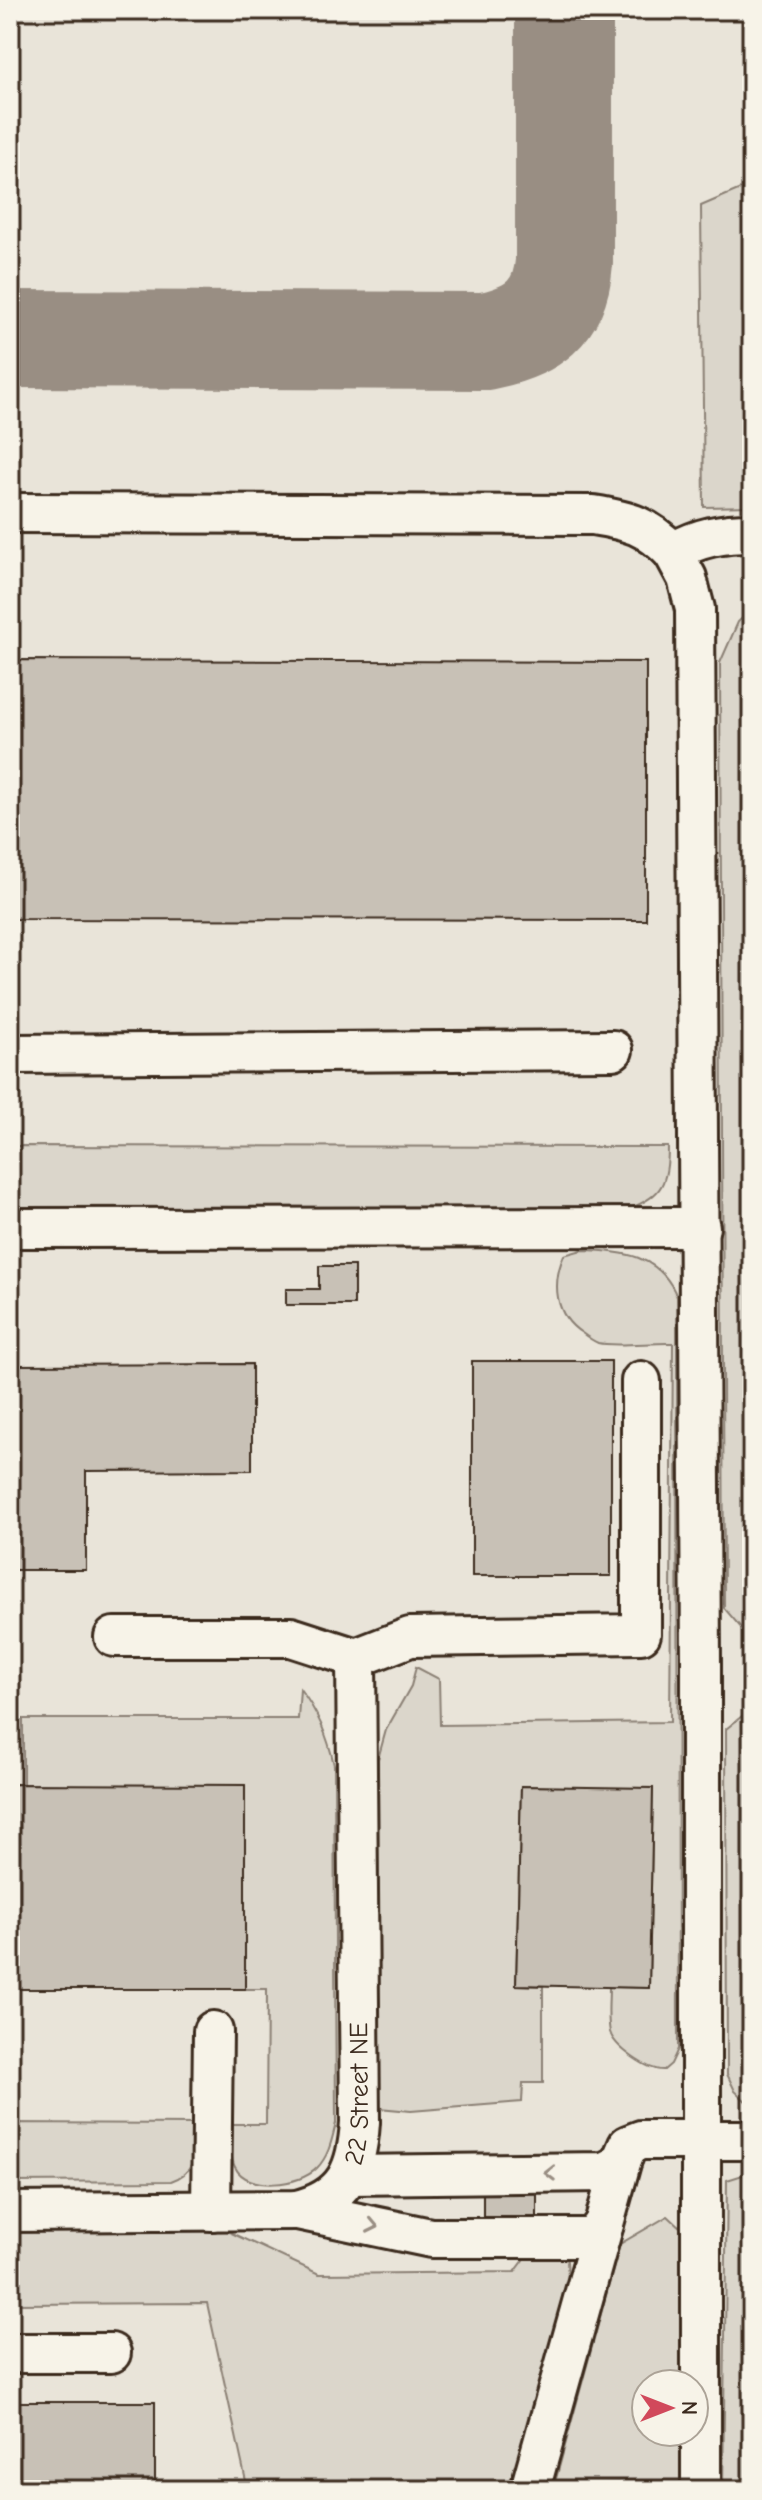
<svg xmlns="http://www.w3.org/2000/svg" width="762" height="2500" viewBox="0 0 762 2500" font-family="'Comic Neue',sans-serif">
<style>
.built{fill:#e9e4d9;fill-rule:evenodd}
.green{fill:#dbd6cb;stroke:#8b8074;stroke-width:2}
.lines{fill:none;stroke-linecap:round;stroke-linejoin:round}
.taxiway{stroke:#998e83;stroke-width:98}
.building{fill:#c8c1b6;stroke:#3b2a1e;stroke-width:2}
.minor-casing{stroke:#3b2a1e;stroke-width:44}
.minor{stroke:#f7f3e8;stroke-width:38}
.oneway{stroke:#998e83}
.labels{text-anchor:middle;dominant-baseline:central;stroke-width:6;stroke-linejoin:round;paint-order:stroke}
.street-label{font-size:26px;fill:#3b2a1e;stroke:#f7f3e8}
</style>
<rect width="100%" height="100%" fill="#f7f3e8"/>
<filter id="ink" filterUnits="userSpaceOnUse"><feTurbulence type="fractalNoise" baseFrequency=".0125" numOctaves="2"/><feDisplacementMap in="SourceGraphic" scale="16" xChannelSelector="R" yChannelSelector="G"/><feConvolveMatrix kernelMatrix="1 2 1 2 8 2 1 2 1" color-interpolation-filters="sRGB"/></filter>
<g filter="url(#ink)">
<path class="built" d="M10,10H752V2490H10ZM646,2384H694V2432H646Z"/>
<g class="green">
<polygon points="752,184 752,506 704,507 701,206"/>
<polygon points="752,609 752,1637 749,1637 724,1608 720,663 738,622"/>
<path d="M10,1146L668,1147C668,1181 663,1196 630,1208L10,1207Z"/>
<path d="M582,1250C622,1251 660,1254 677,1297L678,2049L671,2064L664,2070C648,2071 614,2047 610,2032C607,2018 609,2002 609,1987L649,1988L653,1789L521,1786L516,1985L543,1986V2083H523L522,2102L411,2111L379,2108L378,1759L386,1730L411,1686L416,1667L439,1679L440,1725L670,1722L673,1343C654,1342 614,1347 598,1343C593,1341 586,1336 582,1333C554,1315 552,1283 564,1255Z"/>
<path d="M300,1689C318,1712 328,1736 334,1765L336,2123C332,2139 329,2156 317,2168C300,2186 247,2192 235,2167C229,2156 233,2137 233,2124H266L267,1989H245V1785H23V1719H298Z"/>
<polygon points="752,1708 752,2107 735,2091 727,2074 726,1729"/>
<path d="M10,2123L196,2124C194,2150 200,2171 171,2181L10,2182Z"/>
<polygon points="752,2172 752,2490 723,2490 727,2180"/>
<polygon points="668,2216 682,2229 682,2384 646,2384 646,2432 682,2432 682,2490 620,2490 619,2483 554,2486 620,2244"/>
<polygon points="227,2231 319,2274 515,2272 530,2252 561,2253 567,2261 568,2278 514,2486 247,2486 207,2303 10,2304 10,2232"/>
</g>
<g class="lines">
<path class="taxiway" d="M10,339L484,341C532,332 560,313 564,262V10"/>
</g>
<g class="building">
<polygon points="10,660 646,662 646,920 10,919"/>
<polygon points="319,1266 354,1266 354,1305 286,1305 286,1289 319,1289"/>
<rect x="472" y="1361" width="139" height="215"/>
<polygon points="252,1364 252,1470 86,1471 86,1570 10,1570 10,1365"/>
<polygon points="11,1784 245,1785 245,1989 11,1989"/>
<polygon points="521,1786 653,1788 649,1988 516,1985"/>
<rect x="483" y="2184" width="54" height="40"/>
<rect x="10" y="2402" width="145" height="88"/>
</g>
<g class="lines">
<defs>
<g id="minor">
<path d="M10,513L593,515C630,521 646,525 673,552C699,537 723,533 752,533"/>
<polyline points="673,552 687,578 695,609 701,1663 701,2490"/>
<polyline points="10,1054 613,1050"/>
<polyline points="10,1228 700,1227"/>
<polyline points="114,1637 291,1637 356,1658 410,1637 641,1634 641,1381"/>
<polyline points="350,2175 605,2172 617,2166 622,2159"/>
<polyline points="297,2210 431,2238 587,2238 594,2236 604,2224"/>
<polyline points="211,2211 213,2031"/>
<path id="s1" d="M10,2212L297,2210C346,2198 357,2169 360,2122L356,1658"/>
<polyline points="10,2353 111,2353"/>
<polyline points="531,2486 622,2159 628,2145 641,2140 752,2140"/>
</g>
</defs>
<use href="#minor" class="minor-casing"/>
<use href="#minor" class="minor"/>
</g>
<defs><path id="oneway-chevron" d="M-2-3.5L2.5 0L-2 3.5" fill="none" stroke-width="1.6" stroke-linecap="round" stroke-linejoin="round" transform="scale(2)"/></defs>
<g class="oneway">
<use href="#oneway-chevron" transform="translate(550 2173) rotate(179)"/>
<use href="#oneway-chevron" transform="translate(373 2226) rotate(12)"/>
</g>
</g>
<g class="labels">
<g class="street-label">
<text stroke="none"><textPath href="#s1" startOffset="434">22 Street NE</textPath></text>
</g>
</g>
<rect width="762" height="2500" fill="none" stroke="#f7f3e8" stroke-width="40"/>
<rect x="20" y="20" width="722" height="2460" fill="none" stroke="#3b2a1e" stroke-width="3" filter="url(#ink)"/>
<g transform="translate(670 2408) rotate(90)"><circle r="38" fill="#f7f3e8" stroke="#aca397" stroke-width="2"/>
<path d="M0-6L14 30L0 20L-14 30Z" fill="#d1495b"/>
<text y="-12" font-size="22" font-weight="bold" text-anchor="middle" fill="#3b2a1e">N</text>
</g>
</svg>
